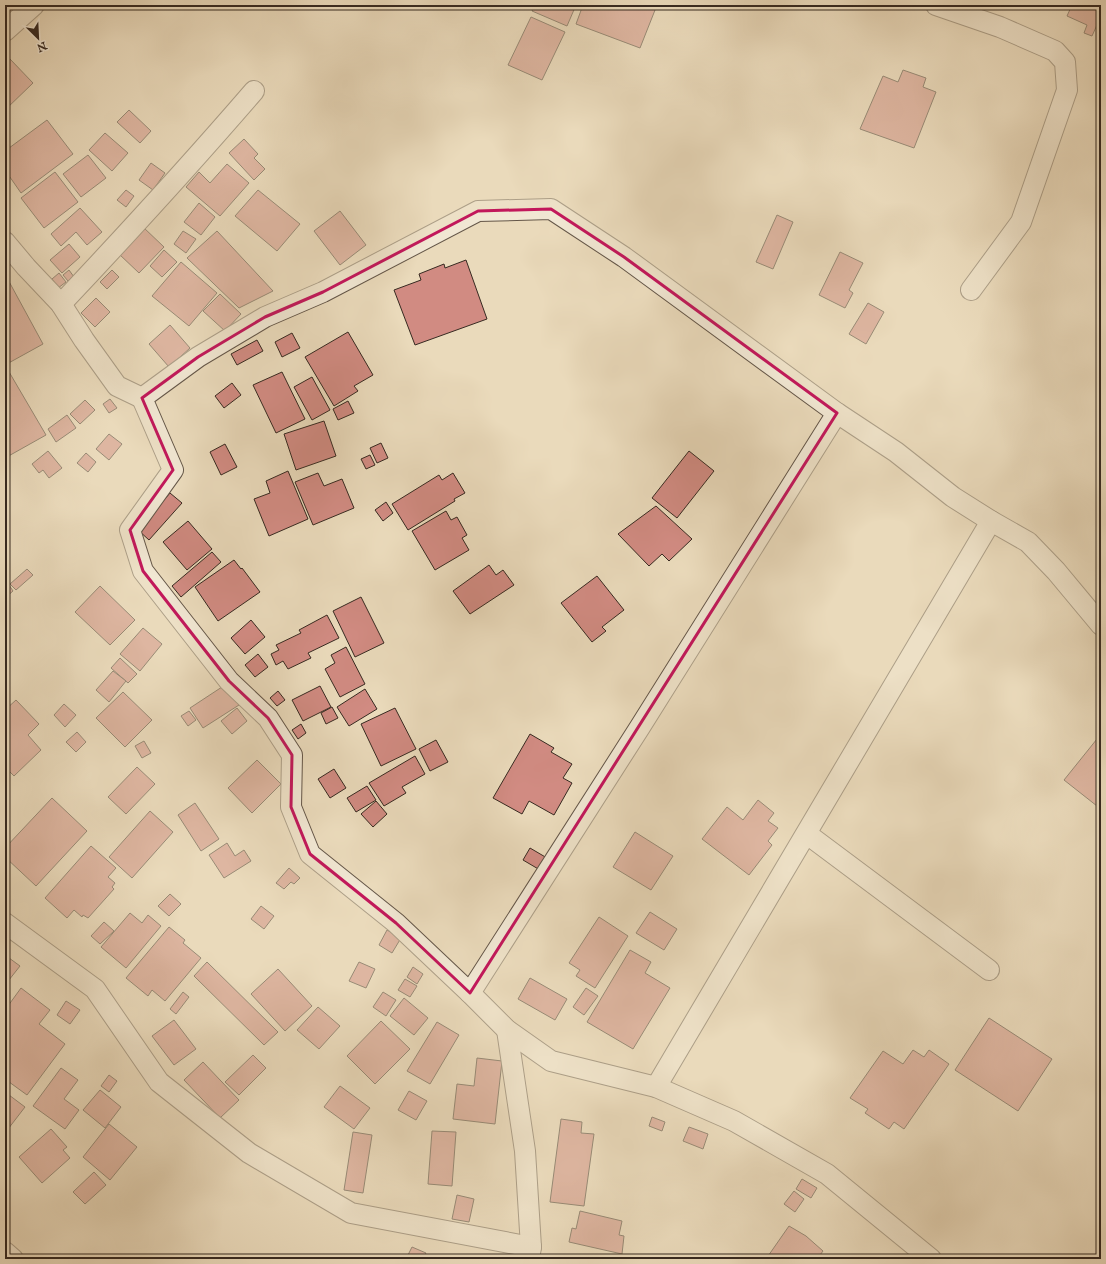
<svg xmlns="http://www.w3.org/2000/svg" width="1106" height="1264" viewBox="0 0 1106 1264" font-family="'IM FELL English',serif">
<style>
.building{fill:#d18b82;stroke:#372a21}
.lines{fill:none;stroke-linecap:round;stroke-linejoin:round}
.minor-casing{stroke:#645648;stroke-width:22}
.minor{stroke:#f1e7d3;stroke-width:20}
.marked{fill:none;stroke:#c2185b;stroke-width:3;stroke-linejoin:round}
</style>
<rect width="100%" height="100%" fill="#eadabb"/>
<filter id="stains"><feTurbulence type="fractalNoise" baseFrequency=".005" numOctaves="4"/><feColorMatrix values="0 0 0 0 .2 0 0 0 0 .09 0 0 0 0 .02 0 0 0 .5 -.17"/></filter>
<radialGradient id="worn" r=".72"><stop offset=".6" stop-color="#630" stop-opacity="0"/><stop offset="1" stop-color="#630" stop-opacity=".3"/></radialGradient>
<g class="building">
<polygon points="535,5 576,5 567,26 532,11"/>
<polygon points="583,5 657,5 640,48 576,24"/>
<polygon points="1072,5 1101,5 1101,16 1092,36 1084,33 1087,25 1067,16"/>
<polygon points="531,17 565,32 542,80 508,65"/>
<polygon points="10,59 33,83 5,110 5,64"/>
<polygon points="903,70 926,78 923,87 936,92 914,148 860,129 883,76 898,82"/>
<polygon points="129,110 151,131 140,143 117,122"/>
<polygon points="47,120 73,154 21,193 5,170 5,151"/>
<polygon points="105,133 128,153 112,171 89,150"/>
<polygon points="244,139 258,154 254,158 265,169 254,180 229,153"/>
<polygon points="88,155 106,178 81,197 63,174"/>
<polygon points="151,163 165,173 153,190 139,180"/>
<polygon points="227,164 249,183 220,216 186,187 199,172 210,183"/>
<polygon points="55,172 78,202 44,228 21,198"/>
<polygon points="126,190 134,196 126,207 117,200"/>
<polygon points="258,190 300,224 277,251 235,216"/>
<polygon points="199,203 215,217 201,235 184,222"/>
<polygon points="80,208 102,232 87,245 76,232 61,246 51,234"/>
<polygon points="340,211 366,245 340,265 314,231"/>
<polygon points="777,215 793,222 773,269 756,262"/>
<polygon points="143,227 164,247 139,273 119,254"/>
<polygon points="183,231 196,239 186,253 174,244"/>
<polygon points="217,231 273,291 239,308 187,258"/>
<polygon points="69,244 80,257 62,273 50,260"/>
<polygon points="164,250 177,262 162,277 150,266"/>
<polygon points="840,252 863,263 849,290 853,293 845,308 819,295"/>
<polygon points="466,260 487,319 415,345 394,290 421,280 419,274 444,264 445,268"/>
<polygon points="181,262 217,293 189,326 152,296"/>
<polygon points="69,270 74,277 68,281 63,275"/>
<polygon points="112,270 119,277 107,289 100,282"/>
<polygon points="59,273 66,282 58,288 52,279"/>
<polygon points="6,276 43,344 5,365 5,277"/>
<polygon points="220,294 241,314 225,331 203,311"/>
<polygon points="96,298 110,312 95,327 81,313"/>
<polygon points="868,303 884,312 866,344 849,334"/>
<polygon points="170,325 190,348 169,367 149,344"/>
<polygon points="348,332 373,375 354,386 358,391 334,406 305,357"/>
<polygon points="292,333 300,348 282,357 275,342"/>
<polygon points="257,340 263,351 237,365 231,354"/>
<polygon points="5,365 46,435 5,458"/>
<polygon points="282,372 305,419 276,433 253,385"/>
<polygon points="312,377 330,410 312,420 294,387"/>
<polygon points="232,383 241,395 224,408 215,396"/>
<polygon points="110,399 117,408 109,413 103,404"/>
<polygon points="85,400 95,410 80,424 70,414"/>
<polygon points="348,401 354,413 338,420 333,409"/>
<polygon points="67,415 76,428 56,442 48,429"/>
<polygon points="324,421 336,456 296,470 284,434"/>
<polygon points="109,434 122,444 109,460 96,449"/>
<polygon points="381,443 388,458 377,463 370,448"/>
<polygon points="225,444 237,467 221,475 210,452"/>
<polygon points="48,451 62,468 49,478 43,470 39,473 32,464"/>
<polygon points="689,451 714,471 677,518 652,498"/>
<polygon points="86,453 96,462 88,472 77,463"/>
<polygon points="370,455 375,465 366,469 361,459"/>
<polygon points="288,471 308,519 269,536 254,499 270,493 266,481"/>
<polygon points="318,473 324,486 342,479 354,508 313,525 295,482"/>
<polygon points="453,473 465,493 454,499 455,501 408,530 392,504 439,475 442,480"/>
<polygon points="170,493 182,503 149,540 138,530"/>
<polygon points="386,502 393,513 383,521 375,510"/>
<polygon points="656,506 692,539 669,561 662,554 649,566 618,534"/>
<polygon points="446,511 451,520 457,517 467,535 462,538 469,550 435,570 412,531"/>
<polygon points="188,521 212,549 187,570 163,542"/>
<polygon points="212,552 221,562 181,597 172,586"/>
<polygon points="234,560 241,569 242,568 260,592 218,621 195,587"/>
<polygon points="489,565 496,575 503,570 514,585 470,614 453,591"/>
<polygon points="27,569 33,575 16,590 10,584"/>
<polygon points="597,576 624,610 602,627 606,631 592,642 561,603"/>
<polygon points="7,582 13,591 5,598 5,583"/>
<polygon points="100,586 135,620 110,645 75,612"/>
<polygon points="361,597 384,643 355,657 333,611"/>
<polygon points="327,615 339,638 308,653 311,658 288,669 283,661 276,665 271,654 279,650 276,645 301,633 299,630"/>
<polygon points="251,620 265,637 245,654 231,638"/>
<polygon points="143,628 162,644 140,671 120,654"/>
<polygon points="346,647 365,684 340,697 325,669 335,663 331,655"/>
<polygon points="258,654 268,667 255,677 245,665"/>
<polygon points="120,658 137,674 128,683 111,668"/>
<polygon points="113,671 126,681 109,702 96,690"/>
<polygon points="225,685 239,705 203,728 190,708"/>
<polygon points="320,686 331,707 303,721 292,700"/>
<polygon points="365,689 377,709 349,726 337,707"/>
<polygon points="278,691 285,700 277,706 270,698"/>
<polygon points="123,692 152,720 125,747 96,718"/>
<polygon points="16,700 39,724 28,735 41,750 14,776 5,767 5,710"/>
<polygon points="64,704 76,715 65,727 54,715"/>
<polygon points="332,707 338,718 326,724 321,713"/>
<polygon points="237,708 247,721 232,734 221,721"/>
<polygon points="395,708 416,749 381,766 361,724"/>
<polygon points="189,711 196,720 188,726 181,716"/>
<polygon points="301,724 306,733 298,739 292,730"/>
<polygon points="77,732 86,742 76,752 66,742"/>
<polygon points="530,734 554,748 551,752 572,764 563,778 572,783 554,815 529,801 522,814 493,798"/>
<polygon points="1101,734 1101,800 1097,806 1064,780"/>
<polygon points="436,740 448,762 430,771 419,749"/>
<polygon points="144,741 151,753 142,758 135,746"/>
<polygon points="415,756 425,774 402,787 406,793 384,806 369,783"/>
<polygon points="257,760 281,784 252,813 228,788"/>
<polygon points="137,767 155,784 126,814 108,797"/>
<polygon points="334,769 346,788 330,798 318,779"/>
<polygon points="367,786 376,800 356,812 347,798"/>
<polygon points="52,798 87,831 36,886 5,857 5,848"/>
<polygon points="758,800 774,813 768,821 778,828 768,841 772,845 749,875 702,839 727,807 743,820"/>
<polygon points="376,801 387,814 373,827 361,814"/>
<polygon points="195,803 219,839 201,851 178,815"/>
<polygon points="150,811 173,832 132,878 109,857"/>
<polygon points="635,832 673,856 651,890 613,867"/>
<polygon points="227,843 235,856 244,850 251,861 224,878 209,855"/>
<polygon points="91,846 116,868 108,877 115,883 112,887 114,889 88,918 83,915 82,917 74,910 67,918 45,898"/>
<polygon points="530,848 547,858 540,870 523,860"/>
<polygon points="289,868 300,878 294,884 291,882 284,889 276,883"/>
<polygon points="170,894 181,904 169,916 158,906"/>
<polygon points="261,906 274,916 264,929 251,919"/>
<polygon points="650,912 677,929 664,950 636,933"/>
<polygon points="130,913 142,923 148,915 161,926 126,968 101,947"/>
<polygon points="599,917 628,936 595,988 576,976 580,970 569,963"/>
<polygon points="104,922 114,931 100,944 91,936"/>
<polygon points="169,927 185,940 183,943 201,958 165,1001 152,990 148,996 126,978"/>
<polygon points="387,930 401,938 392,953 379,945"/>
<polygon points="630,950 651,962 645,973 670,988 633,1049 587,1022"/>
<polygon points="5,955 20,966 5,985"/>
<polygon points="207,962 278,1032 264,1045 194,976"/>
<polygon points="359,962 375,969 366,988 349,981"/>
<polygon points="413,967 423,974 417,984 407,977"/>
<polygon points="278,969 312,1006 285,1031 251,994"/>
<polygon points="530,978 567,999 555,1020 518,999"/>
<polygon points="405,979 417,986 410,997 398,990"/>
<polygon points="21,988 50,1010 39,1024 65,1044 27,1095 5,1079 5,1010"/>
<polygon points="586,988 598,996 584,1015 573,1007"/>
<polygon points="183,992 189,997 176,1014 170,1009"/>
<polygon points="383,992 396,1000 386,1016 373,1007"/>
<polygon points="404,998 428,1018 414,1035 390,1016"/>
<polygon points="66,1001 80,1010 70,1024 57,1015"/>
<polygon points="318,1007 340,1026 319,1049 297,1030"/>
<polygon points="989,1018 1052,1059 1018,1111 955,1070"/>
<polygon points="174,1020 196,1049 174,1065 152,1036"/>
<polygon points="381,1021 410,1049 375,1084 347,1056"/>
<polygon points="437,1022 459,1035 430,1084 407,1071"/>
<polygon points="913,1050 924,1057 929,1050 949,1064 904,1129 894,1122 889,1129 865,1113 868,1109 850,1098 883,1051 903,1064"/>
<polygon points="253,1055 266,1068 239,1095 225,1082"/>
<polygon points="477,1058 502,1061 495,1124 453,1119 457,1084 474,1086"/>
<polygon points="203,1062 239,1100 220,1118 184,1080"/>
<polygon points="61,1068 78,1080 64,1099 79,1110 65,1129 33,1106"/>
<polygon points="109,1075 117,1081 109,1092 101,1086"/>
<polygon points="340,1086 370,1108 354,1129 324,1107"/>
<polygon points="100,1090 121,1107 105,1128 83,1110"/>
<polygon points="409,1091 427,1101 416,1120 398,1110"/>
<polygon points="5,1092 25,1107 5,1133"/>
<polygon points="652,1117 665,1122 662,1131 649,1126"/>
<polygon points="561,1119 582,1122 581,1133 594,1134 584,1206 550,1202"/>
<polygon points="109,1124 137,1147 110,1180 83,1157"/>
<polygon points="689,1127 708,1134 703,1149 683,1141"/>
<polygon points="51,1129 67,1147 63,1150 70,1158 42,1183 19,1157"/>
<polygon points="432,1131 456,1132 452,1186 428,1184"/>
<polygon points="353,1132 372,1135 363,1193 344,1190"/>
<polygon points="94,1172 106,1185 85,1204 73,1192"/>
<polygon points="802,1179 817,1188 811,1198 796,1189"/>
<polygon points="794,1191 804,1199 795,1212 784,1204"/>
<polygon points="457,1195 474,1199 469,1222 452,1219"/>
<polygon points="580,1211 622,1221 619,1235 624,1236 622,1254 569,1242 572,1228 576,1229"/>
<polygon points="789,1226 806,1236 823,1251 817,1259 766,1259"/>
<polygon points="412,1247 426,1253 423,1259 406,1259"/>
</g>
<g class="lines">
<defs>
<g id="minor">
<polyline points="936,5 1000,27 1055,51 1065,62 1067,90 1021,222 971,290"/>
<polyline points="5,31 34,5"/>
<polyline points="5,242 26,267 61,304 84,340 117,386 142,398"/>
<path d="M61,304C127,234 191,164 254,91"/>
<polyline points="807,834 989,970"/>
<polyline points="5,923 95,989 159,1082 249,1153 351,1213 531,1247"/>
<polyline points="470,993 640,727 837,413"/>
<polyline points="507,1030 525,1151 531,1247 529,1259"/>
<polyline points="656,1087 991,521"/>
<polyline points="5,1252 13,1259"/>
<polyline points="931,1259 827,1174 734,1121 656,1087 551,1061 507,1030 470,993 396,923 310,854 291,807 292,755 268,718 229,681 143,571 130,530 173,470 142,398 198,357 265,317 323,292 478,211 551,209 624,257 837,413 896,452 953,497 991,521 1028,542 1056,571 1101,625"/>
</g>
</defs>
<use href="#minor" class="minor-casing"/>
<use href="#minor" class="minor"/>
</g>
<path d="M0 0H1106V1264H0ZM551,209L624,257L837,413L470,993L396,923L310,854L291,807L292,755L268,718L229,681L143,571L130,530L173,470L142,398L198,357L265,317L323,292L478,211Z" fill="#eadabb" fill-opacity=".55" fill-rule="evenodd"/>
<path class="marked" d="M551,209L624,257L837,413L470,993L396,923L310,854L291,807L292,755L268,718L229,681L143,571L130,530L173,470L142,398L198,357L265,317L323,292L478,211Z"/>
<rect width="1106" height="1264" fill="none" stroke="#eadabb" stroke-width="20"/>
<rect x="6" y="6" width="1094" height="1252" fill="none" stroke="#372a21" stroke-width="2"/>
<rect x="10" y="10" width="1086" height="1244" fill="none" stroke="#372a21"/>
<g transform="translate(38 38) rotate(156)" stroke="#f1e7d3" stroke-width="3" paint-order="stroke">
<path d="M0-3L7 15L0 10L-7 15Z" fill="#372a21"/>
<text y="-6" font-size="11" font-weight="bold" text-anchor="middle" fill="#372a21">N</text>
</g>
<rect width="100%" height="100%" filter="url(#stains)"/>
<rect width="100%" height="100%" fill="url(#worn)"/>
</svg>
